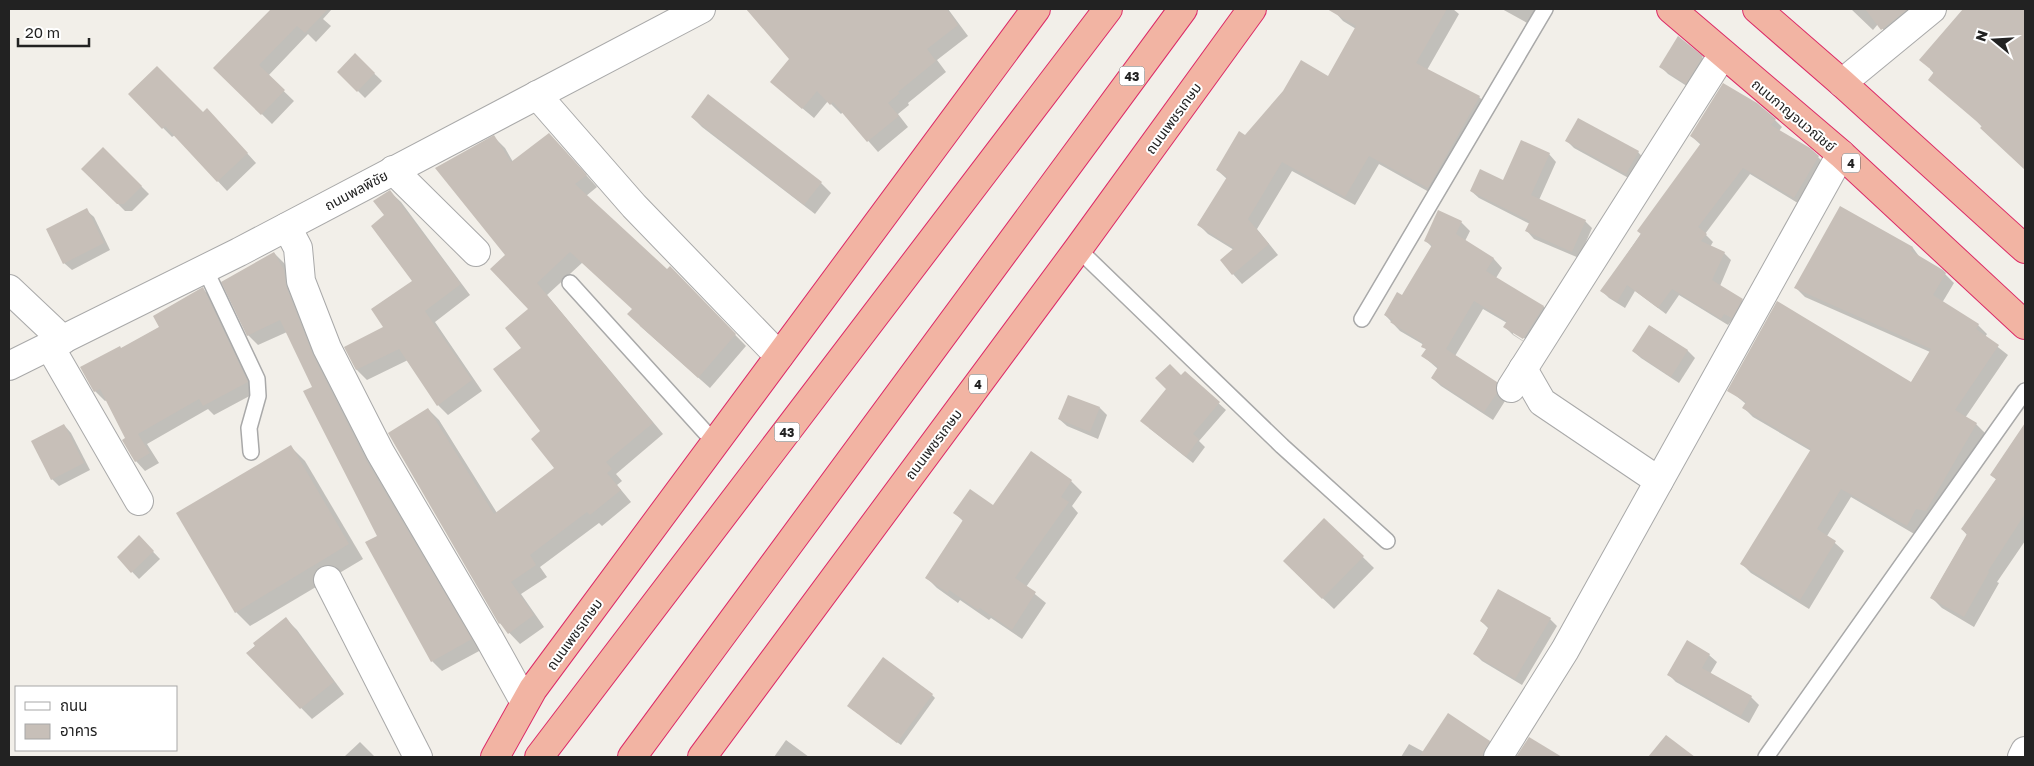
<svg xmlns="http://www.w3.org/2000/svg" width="2034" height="766" viewBox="0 0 2034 766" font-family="'Golos Text','Noto Sans Thai',sans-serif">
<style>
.shadow{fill:#0003;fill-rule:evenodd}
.building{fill:#c7bfb8}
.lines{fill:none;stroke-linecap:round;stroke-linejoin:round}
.service-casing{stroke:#a9a9a9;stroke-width:18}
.minor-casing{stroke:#a9a9a9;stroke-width:30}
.tertiary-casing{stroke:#a9a9a9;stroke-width:30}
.trunk-casing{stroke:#dc2a67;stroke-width:30}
.service{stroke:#fff;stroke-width:15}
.minor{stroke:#fff;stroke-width:28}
.tertiary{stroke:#fff;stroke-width:28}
.trunk{stroke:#f2b4a3;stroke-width:28}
.labels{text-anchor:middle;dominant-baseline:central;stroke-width:4;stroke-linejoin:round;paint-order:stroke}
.shield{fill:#fff;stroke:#646464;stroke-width:1}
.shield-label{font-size:12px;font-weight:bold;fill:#222}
.street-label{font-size:14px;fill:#222;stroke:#fff}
</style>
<rect width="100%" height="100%" fill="#f2efe9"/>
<g class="shadow">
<polygon points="273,9 332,9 323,19 331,26 316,42 308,34 268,76 294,101 272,124 215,68"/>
<polygon points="749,9 948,9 968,36 937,60 946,72 908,103 909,105 898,114 908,127 878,152 843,112 841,114 828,101 814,118 783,92 791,59"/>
<polygon points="1335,9 1453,9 1459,14 1427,70 1479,97 1489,106 1438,197 1379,164 1355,205 1292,171 1257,229 1278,255 1242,284 1233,274 1234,250 1208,234 1198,224 1227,179 1217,170 1245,137 1328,78 1356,29 1343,21 1334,11"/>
<polygon points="1502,9 1549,9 1538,29"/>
<polygon points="1851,9 1929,9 1892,39 1878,24 1873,30"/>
<polygon points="1967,9 2025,9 2025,169 1991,137 1930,69 1960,14"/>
<polygon points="355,55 382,81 365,98 339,72"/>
<polygon points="1702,57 1709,65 1693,90 1668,74 1661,67"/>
<polygon points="130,94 203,114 216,119 256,163 227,191 175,135 172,137"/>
<polygon points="708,96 821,183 831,193 815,214 702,127 692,117"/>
<polygon points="1775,120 1782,127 1779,131 1818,157 1825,164 1801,205 1750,174 1705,234 1713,242 1710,247 1724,253 1731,260 1720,286 1742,300 1749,307 1739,324 1732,320 1728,325 1679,295 1666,314 1635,291 1625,308 1609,298 1602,291 1701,145 1691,136"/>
<polygon points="494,137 505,148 513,162 560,146 597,187 586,196 667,271 670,268 746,346 710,388 640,326 634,309 583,262 547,295 663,434 616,474 622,481 617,485 631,502 602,526 599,523 540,567 547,577 521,594 544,627 520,644 500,623 390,433 428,409 439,420 497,513 556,468 542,431 523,348 530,309 506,255"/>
<polygon points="1567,141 1638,152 1645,160 1634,181 1574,148"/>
<polygon points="103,148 149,194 132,211 125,211 83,169"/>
<polygon points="1549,154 1556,162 1539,200 1585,221 1592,228 1579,258 1534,239 1527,231 1530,224 1479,198 1471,191 1503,182"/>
<polygon points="390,192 401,202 470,295 435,322 482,391 448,415 438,405 408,360 367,380 357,370 346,348 385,327 414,282 386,216"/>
<polygon points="1840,208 1913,248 1921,259 1942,271 1954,283 1942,303 1978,325 1987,334 1985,337 2008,355 1965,418 1976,424 1985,433 1935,520 1926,518 1916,535 1851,497 1827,536 1844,551 1809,609 1751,573 1742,564 1811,451 1753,417 1744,408 1746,404 1729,390 1911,383 1930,352 1805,297 1796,288"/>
<polygon points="86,210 94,217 110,250 72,270 64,263"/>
<path d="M1461,222L1470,231L1465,241L1494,259L1502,268L1496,278L1544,307L1552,316L1532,347L1513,335L1505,327L1507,323L1483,309L1455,356L1496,383L1505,391V401L1493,420L1441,386L1432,378L1438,369L1423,356L1427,350L1423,346L1424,345L1400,331L1385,315L1402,297L1432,247L1425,240ZM1513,331L1529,341L1528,344L1513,334Z"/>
<polygon points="274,253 284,263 294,281 481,650 442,671 432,661 313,387 287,332 258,345 248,335"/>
<polygon points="203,289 213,299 257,392 214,415 208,409 147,444 159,463 145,471 136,461 127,438 107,400 105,401 95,391 121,349 160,327"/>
<polygon points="1650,326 1688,351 1695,358 1679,383 1641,358 1633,351"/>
<polygon points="1185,373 1226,410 1199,441 1205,447 1193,463 1149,428 1167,389"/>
<polygon points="1100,408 1107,415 1098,439 1067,426 1059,419"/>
<polygon points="64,425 71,433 90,470 59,486 52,479"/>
<polygon points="2025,425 2025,541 1997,582 1999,583 1974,627 1942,608 1931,597 1967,535 1962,529 1997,480 1991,475"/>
<polygon points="290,446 305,461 363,559 250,626 236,612"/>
<polygon points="1031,453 1071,481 1082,492 1072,506 1078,513 1026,587 1046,603 1022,639 991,618 989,620 960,600 958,603 937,588 927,578 964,522 954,512 993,506"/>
<polygon points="1324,519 1374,568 1334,609 1295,572"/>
<polygon points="139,537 160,559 139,579 118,557"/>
<polygon points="286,619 297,630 344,694 312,719 247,653"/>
<polygon points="1550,619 1557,626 1522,685 1482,661 1475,654 1488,628 1481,621"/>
<polygon points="1709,655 1717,662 1710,674 1751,697 1759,705 1749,723 1676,682 1669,675"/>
<polygon points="932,695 935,698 901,745 852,709"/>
<polygon points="786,740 809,757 774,757"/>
<polygon points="1489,741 1497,749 1493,757 1401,757 1409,744 1424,752"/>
<polygon points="360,742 375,757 344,757"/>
</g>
<g class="building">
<polygon points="271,9 328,9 305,33 297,26 259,65 285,90 261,115 213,68"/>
<polygon points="746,9 947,9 958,25 927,49 936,61 898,92 900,93 888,103 899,116 867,142 833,102 830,105 817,91 802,109 770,82 789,59"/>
<polygon points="1327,9 1447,9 1416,63 1480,96 1428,188 1369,156 1345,197 1282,162 1248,219 1269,244 1232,275 1220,260 1234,248 1197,225 1227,177 1216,170 1239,131 1245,135 1283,91 1301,60 1328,76 1356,26"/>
<polygon points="1865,9 1908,9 1881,30"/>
<polygon points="1963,9 2025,9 2025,170 1980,128 1982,126 1928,80 1934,72 1919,60"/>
<polygon points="1678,36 1703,56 1686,84 1659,67"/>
<polygon points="355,53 375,73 357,92 337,72"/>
<polygon points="157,66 203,112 207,108 248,153 217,182 165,126 162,129 128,94"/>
<polygon points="1723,83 1757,103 1776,119 1771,125 1810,148 1819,156 1794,198 1743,168 1698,227 1707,234 1701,241 1725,252 1712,280 1743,299 1732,318 1724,314 1721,319 1672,289 1658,308 1627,285 1617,302 1600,291 1641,234 1637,231 1701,143 1690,136"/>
<polygon points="708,94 822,182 804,205 691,117"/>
<polygon points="1578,118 1639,151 1626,174 1565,141"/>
<polygon points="549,133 587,175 575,184 667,269 670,266 736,334 698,378 627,314 632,309 570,252 537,283 653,423 606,462 612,469 607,473 621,490 590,515 587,512 530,555 536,565 511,582 534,615 508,634 500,623 499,624 388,433 428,408 494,514 554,468 531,439 540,431 493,369 521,348 505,328 528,309 490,269 505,255 435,168 494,135 511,162"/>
<polygon points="1521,140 1550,153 1531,195 1586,220 1572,252 1525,231 1530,221 1470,191 1480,169 1503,180"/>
<polygon points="103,147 142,186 124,204 117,204 81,169"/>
<polygon points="390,190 461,284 425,311 472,380 437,406 399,349 356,370 344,347 383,327 371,309 412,281 371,226 384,215 373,201"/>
<polygon points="1840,206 1913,247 1911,251 1943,270 1946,273 1933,295 1979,324 1976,329 1999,345 1955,410 1977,423 1926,511 1916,509 1907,526 1841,489 1817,529 1836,541 1800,600 1740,564 1811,449 1742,408 1746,402 1727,391 1777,301 1911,382 1931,349 1794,288"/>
<polygon points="87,208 104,243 63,264 46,229"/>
<polygon points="1438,210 1462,221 1456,234 1494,258 1486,271 1544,306 1523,339 1503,327 1507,321 1474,301 1446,349 1497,382 1497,393 1484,412 1431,378 1438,367 1421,356 1426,349 1421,347 1423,343 1390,322 1393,320 1384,315 1397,292 1402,295 1432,245 1424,241"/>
<polygon points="274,252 284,270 286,286 313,355 366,460 472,639 431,662 365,542 377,536 303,391 312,387 280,320 247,336 221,282"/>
<polygon points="203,287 248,382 203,406 199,399 138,434 150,453 135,462 122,440 125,438 100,389 94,392 80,367 120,346 121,348 159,327 153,316"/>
<polygon points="1649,325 1688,350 1671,377 1632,351"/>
<polygon points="1170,364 1181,375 1185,371 1220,402 1193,434 1199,439 1186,457 1140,421 1166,389 1155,378"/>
<polygon points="1068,395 1100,407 1090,432 1058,419"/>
<polygon points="2025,423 2025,514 1988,571 1989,572 1964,617 1930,598 1967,534 1961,529 1996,479 1990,475"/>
<polygon points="64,424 84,463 51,480 31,441"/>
<polygon points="291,445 349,544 235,613 176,513"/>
<polygon points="1031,451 1072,480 1061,497 1069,502 1015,578 1036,592 1012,630 980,608 978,610 949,590 948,593 925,578 963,520 953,513 970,489 993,505"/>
<polygon points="1324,518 1364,556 1322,599 1283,561"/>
<polygon points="139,535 154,551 131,573 117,557"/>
<polygon points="1498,589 1551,618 1515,679 1473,654 1489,627 1480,621"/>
<polygon points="286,617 334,682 300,709 246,653 255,646 253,643"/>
<polygon points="1687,640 1710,654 1702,668 1752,696 1741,716 1667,675"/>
<polygon points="883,657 933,694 897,743 847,706"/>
<polygon points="1448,713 1490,741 1482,757 1419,757"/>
<polygon points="1666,735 1695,757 1648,757"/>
<polygon points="1529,737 1562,757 1516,757"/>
</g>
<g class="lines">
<defs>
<g id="service">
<polyline points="1078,249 1282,446 1387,541"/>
<polyline points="205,269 257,379 258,396 249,428 251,452"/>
<polyline points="570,283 715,443"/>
<polyline points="1362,319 1545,9"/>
<polyline points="1766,757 2025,391"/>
</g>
<g id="minor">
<polyline points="1842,83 1932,9"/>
<polyline points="537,95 634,206 779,356"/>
<polyline points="393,170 476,252"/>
<polyline points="287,227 298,248 301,281 327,348 380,452 489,638 524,701"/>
<polyline points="9,289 63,340"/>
<polyline points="50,347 139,501"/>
<polyline points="1523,369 1542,402 1659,481"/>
<polyline points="1511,388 1723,54"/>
<polyline points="328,580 418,757"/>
<polyline points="1498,757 1565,650 1841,154"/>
<polyline points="2022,757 2025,751"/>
</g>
<polyline id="tertiary" points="9,366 239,252 701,9"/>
<g id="trunk">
<polyline points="1671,9 1841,154 2025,325"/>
<polyline points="1757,9 1842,83 2025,249"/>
<polyline points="495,757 533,689 1036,9"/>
<polyline points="539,757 1108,9"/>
<polyline points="632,757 1183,9"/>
<polyline points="702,757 1078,249 1252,9"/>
</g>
</defs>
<use href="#service" class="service-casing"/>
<use href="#minor" class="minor-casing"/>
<use href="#tertiary" class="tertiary-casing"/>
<use href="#trunk" class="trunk-casing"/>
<use href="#service" class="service"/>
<use href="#minor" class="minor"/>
<use href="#tertiary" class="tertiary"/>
<use href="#trunk" class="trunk"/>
</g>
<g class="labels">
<g class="shield">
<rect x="1119.5" y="66.5" width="25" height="19" rx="4"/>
<rect x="1842" y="153.5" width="18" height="19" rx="4"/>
<rect x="969" y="374.5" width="18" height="19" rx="4"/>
<rect x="774.5" y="422.5" width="25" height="19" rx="4"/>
</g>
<g class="shield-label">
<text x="1132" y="76">43</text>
<text x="1851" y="163">4</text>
<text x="978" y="384">4</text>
<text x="787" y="432">43</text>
</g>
<g class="street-label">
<text transform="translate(1794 115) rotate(40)">ถนนกาญจนวณิชย์</text>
<text transform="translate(1173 118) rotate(-54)">ถนนเพชรเกษม</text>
<text transform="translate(356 190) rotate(-28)">ถนนพลพิชัย</text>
<text transform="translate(933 444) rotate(-53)">ถนนเพชรเกษม</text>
<text transform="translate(574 634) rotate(-54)">ถนนเพชรเกษม</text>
</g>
</g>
<rect width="2034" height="766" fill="none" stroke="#222222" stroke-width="20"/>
<rect x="15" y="686" width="162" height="65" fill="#ffffff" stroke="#a7a7a7"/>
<rect x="25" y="702" width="25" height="8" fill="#ffffff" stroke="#a7a7a7"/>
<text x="60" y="711" font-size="15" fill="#222222">ถนน</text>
<rect x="25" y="724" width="25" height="15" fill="#c7bfb8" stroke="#a7a7a7"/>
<text x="60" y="736" font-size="15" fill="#222222">อาคาร</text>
<g transform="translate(1994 40) rotate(288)" stroke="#ffffff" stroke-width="4" paint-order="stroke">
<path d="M0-4L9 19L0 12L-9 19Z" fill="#222222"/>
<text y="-8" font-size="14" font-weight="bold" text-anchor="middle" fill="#222222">N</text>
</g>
<path d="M18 38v8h71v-8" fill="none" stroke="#222222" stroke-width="2.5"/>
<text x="25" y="38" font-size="15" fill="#222222" stroke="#ffffff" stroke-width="4" paint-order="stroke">20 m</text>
</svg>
